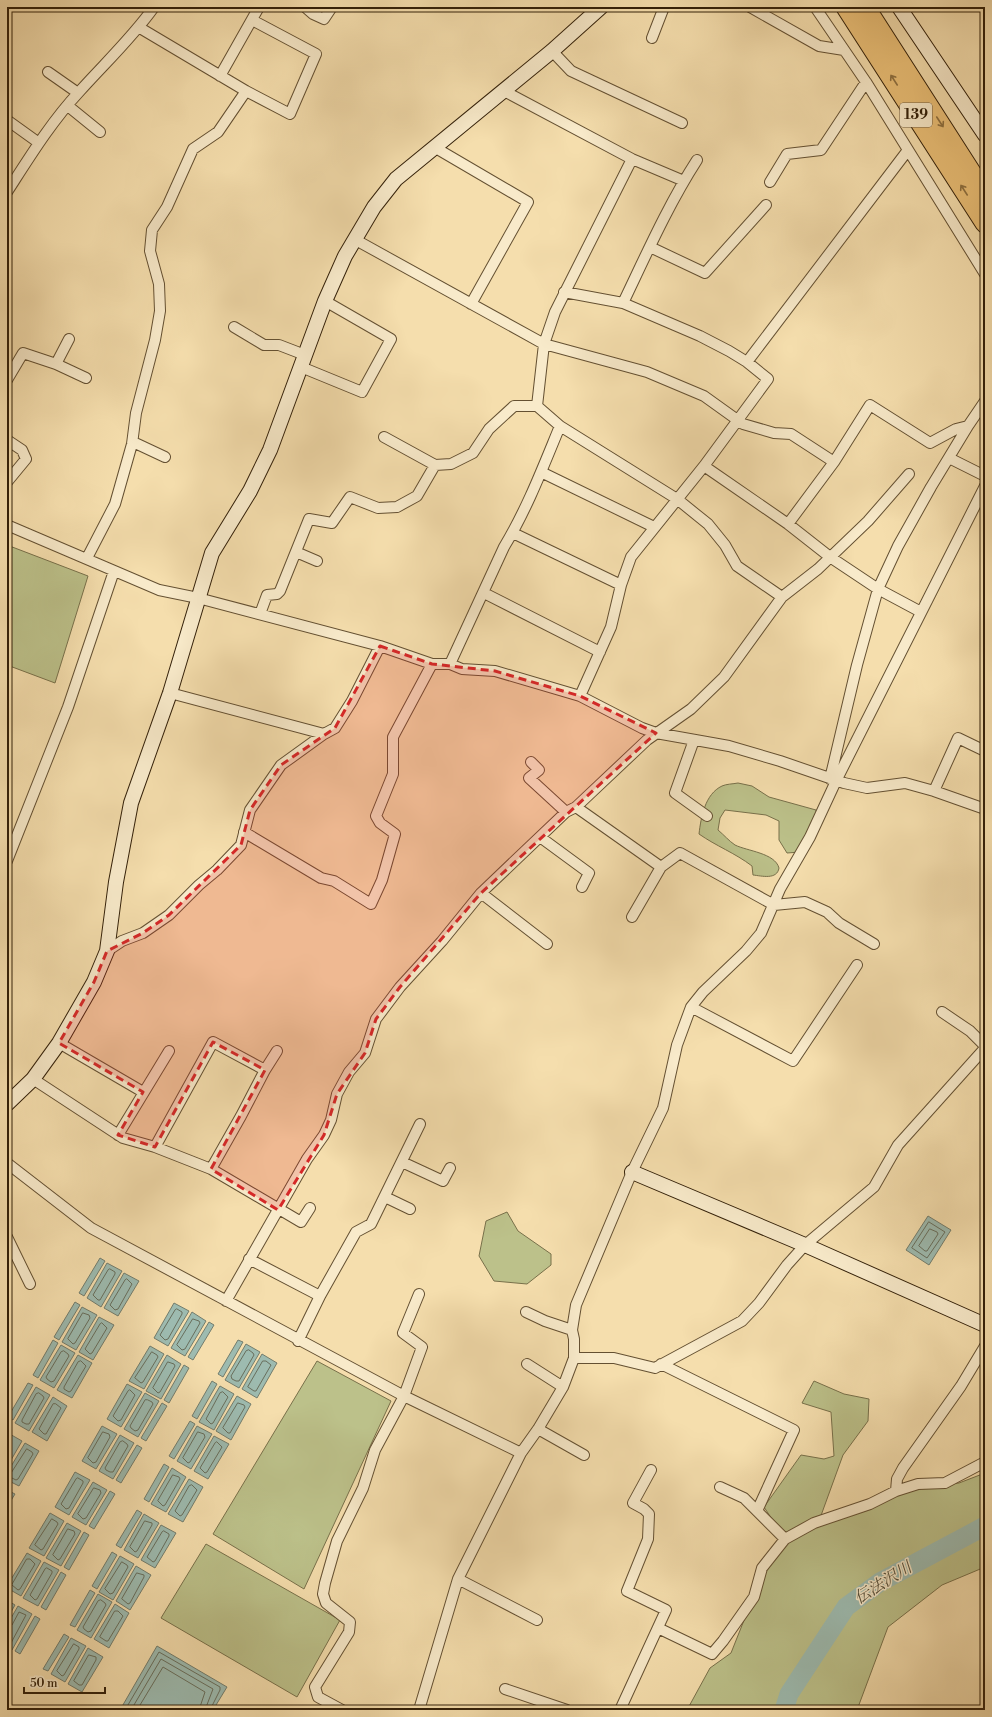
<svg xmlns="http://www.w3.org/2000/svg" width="992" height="1717" font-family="'Libre Bodoni','Noto Serif JP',serif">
<rect width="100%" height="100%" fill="#f5dead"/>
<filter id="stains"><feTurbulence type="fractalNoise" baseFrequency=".005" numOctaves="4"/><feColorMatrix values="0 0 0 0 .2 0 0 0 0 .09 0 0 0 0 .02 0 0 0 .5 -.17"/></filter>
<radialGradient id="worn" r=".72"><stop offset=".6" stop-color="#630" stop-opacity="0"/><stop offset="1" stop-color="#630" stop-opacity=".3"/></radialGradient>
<!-- green -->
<path fill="#bcc18a" stroke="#78704a" d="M7,545l81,31 -33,107 -48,-18z
M738,783l14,3 17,11 47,13 2,11 -18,31 -13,1 -8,-13v-19l-13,-6 -41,-5 -5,8 -2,12c6,5 11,11 17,15 12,6 40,8 44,23 -2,12 -17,8 -26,7l-1,-9c-17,-13 -36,-20 -53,-32 2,-17 6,-40 23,-48 4,-2 11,-2 16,-3z
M507,1212l11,19 33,23v11l-24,19 -33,-3 -15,-25 7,-35z
M317,1361l74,40 -87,188 -91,-55z
M814,1381l30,13 25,5 -1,22 -25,34 -24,66 90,-34 50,-4 26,-10v94l-43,18 -54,42 -31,83h-170l23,-42 21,-15 35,-88 19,-26 -21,-32 37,-52 23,4 10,-3 -3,-44 -29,-9z
M206,1544l134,76 -43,77 -136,-79z"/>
<!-- water -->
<path fill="#9dbbb0" stroke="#737d6d" d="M928,1216l23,14 -22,35 -23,-15z
M100,1258l5,3 -21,35 -5,-3z
M107,1263l15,8 -21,36 -14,-9z
M124,1273l15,8 -21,35 -14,-8z
M75,1302l5,3 -21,35 -5,-3z
M174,1303l15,8 -21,35 -14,-8z
M82,1307l15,8 -21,35 -14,-8z
M192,1312l14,9 -21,35 -14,-8z
M99,1317l15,8 -21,35 -14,-8z
M209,1322l5,3 -21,35 -5,-3z
M53,1340l5,3 -20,35 -5,-3z
M238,1340l5,2 -20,35 -5,-3z
M246,1344l14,8 -21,36 -14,-8z
M61,1345l14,8 -21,35 -14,-8z
M150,1346l14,8 -20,35 -15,-8z
M262,1354l15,9 -20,35 -15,-9z
M78,1355l14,8 -20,35 -15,-8z
M167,1355l14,9 -20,35 -15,-8z
M184,1365l5,3 -20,35 -5,-3z
M212,1381l5,3 -20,35 -5,-3z
M28,1383l5,2 -20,35 -5,-3z
M127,1384l15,8 -21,35 -14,-8z
M220,1386l14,8 -20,36 -15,-8z
M36,1387l14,8 -21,36 -14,-8z
M145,1393l14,8 -21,36 -14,-8z
M237,1396l14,8 -20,36 -15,-9z
M53,1397l14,9 -20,35 -15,-9z
M162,1403l5,3 -21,35 -5,-3z
M190,1421l5,3 -21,35 -5,-3z
M102,1426l15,8 -21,35 -14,-8z
M197,1426l15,8 -21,35 -14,-8z
M8,1433l14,8 -15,26v-33z
M120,1435l14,8 -21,36 -14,-8z
M214,1436l15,8 -21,35 -14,-8z
M25,1443l14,8 -20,35 -12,-6v-7z
M137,1445l5,3 -21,35 -5,-3z
M164,1464l5,3 -20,35 -5,-3z
M172,1468l14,9 -20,35 -15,-8z
M75,1472l15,8 -21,35 -14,-8z
M189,1479l14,8 -20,35 -15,-8z
M93,1482l14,8 -21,35 -14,-8z
M7,1490l8,4 -8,13z
M110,1491l5,3 -21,35 -5,-3z
M137,1510l5,3 -21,35 -5,-3z
M50,1513l14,8 -20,35 -15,-8z
M144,1514l15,9 -21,35 -14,-8z
M67,1523l14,8 -20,35 -15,-8z
M161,1525l15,8 -21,35 -14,-8z
M84,1532l5,3 -20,35 -5,-3z
M112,1552l5,3 -20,34 -5,-3z
M27,1553l14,8 -20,35 -14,-8v-2z
M120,1556l14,8 -21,36 -14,-8z
M44,1562l15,8 -21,36 -15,-8z
M136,1566l15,9 -21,35 -14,-9z
M61,1572l5,3 -20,35 -5,-3z
M90,1590l5,3 -20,34 -5,-2z
M98,1594l14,8 -21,36 -14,-8z
M7,1600l8,5 -8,14z
M115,1604l14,9 -20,35 -15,-9z
M18,1606l14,8 -20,36 -5,-3v-22z
M35,1616l5,3 -20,35 -5,-3z
M64,1634l5,3 -21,34 -5,-2z
M71,1638l15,8 -21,36 -14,-8z
M157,1646l70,41 -14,23h-93z
M88,1648l15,9 -21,35 -14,-8z"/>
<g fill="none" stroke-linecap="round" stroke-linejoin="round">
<!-- shore -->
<path stroke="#686e5c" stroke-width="1" d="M929,1222l16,10 -18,26 -15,-10z
M930,1229l7,3 1,2 -11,17h-2l-6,-5z
M110,1269l5,3v2l-15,26h-2l-5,-5 15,-25z
M127,1279l5,5 -14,25 -3,1 -5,-5 15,-25z
M177,1309l5,3v2l-14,25 -3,1 -5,-5 15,-25z
M83,1313l6,2 1,3 -15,25 -2,1 -5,-5z
M193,1319l6,2 1,2 -15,26 -3,1 -5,-5z
M102,1323l5,5 -15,25 -2,1 -5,-5 15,-25z
M249,1350l4,3 1,2 -15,26h-3l-4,-2 -1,-3 15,-25z
M64,1351l4,3 1,2 -15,25 -3,1 -4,-3 -1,-2 15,-25z
M152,1352l5,3 1,2 -15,25 -2,1 -6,-5z
M81,1361l5,5 -15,25 -2,1 -5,-3v-2l14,-25z
M263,1361h3l5,4 -15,26h-2l-6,-4z
M168,1362l6,2 1,2 -15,26 -2,1 -5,-5z
M130,1390l5,5 -14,25 -3,1 -5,-5 15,-25z
M223,1392l5,5 -15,26 -2,1 -5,-5 14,-26z
M39,1393l4,3 1,2 -15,26h-3l-4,-2v-2l14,-26z
M148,1400l4,2 1,2 -15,26 -3,1 -4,-3 -1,-2 15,-26z
M238,1403l6,2 1,2 -15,26h-2l-5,-5z
M56,1404l5,4 -15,26h-2l-5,-5 14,-25z
M103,1432l6,2 1,3 -14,25 -3,1 -5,-5z
M198,1432l6,2 1,3 -15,25 -2,1 -5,-5z
M123,1441l4,3 1,2 -15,26h-3l-4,-2 -1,-2 15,-26z
M217,1442l5,5 -15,25 -2,1 -5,-5 15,-25z
M27,1449l5,3 1,2 -15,25 -2,1 -6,-3v-2z
M173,1475l6,2 1,2 -15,26 -2,1 -5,-5z
M78,1478l5,3v2l-14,25 -3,1 -5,-5 15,-25z
M192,1485l5,5 -15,25 -2,1 -5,-5 14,-25z
M94,1488l6,2 1,3 -15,25 -3,1 -5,-5z
M52,1519l5,3 1,2 -15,25 -2,1 -6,-5z
M145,1521l7,2v2l-15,26 -2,1 -5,-5z
M68,1529l6,2 1,3 -15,25 -2,1 -5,-5z
M164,1531l5,3v2l-14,25 -2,1 -6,-5 15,-25z
M27,1559h3l5,5 -15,25 -2,1 -6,-5z
M122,1562l5,3 1,2 -15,26 -3,1 -5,-5z
M47,1568l5,3v2l-15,26 -2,1 -5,-5 15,-26z
M137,1573l7,2v2l-14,26 -2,1 -6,-5z
M101,1600l4,3 1,2 -15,26 -3,1 -4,-3 -1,-2 15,-26z
M115,1611h3l5,5 -15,25h-2l-6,-4z
M7,1626l5,-1 7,-13 7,3 -15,28 -4,1
M74,1644l5,3v2l-15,26 -2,1 -5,-5z
M89,1655l7,2v3l-14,25h-3l-5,-4z
M125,1710l34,-58 61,35v3l-10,20
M131,1710l30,-51 52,30 -8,21
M137,1710l26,-43 42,25 -6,18"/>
<!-- river -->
<path stroke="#9dbbb0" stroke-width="19" d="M784,1710l5,-16 57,-87 34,-25 105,-56"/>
<defs>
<path id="street" d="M305,7l8,7 11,5 8,-12
M750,7l69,39 25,4
M815,7l51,75 119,192
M140,28l106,63 44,23 26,-60 -64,-34
M652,38l12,-31
M552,51l19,20 111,52
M48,72l30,21
M220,76l39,-69
M504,91l128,68 52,22
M68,106l32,26
M7,120l32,23
M434,147l94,55 -57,102
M632,159l-77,153 -11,32 -7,62 23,20 117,73 31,25 17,21 12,21 45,31
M770,182l17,-28 34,-4 45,-68
M7,192c22,-34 44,-70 72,-100 25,-28 53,-54 75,-85
M354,239l190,105 103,28 57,24 39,28 31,9 17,1 43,28 -46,62
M650,247l55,26 61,-68
M564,292l59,11 77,33 29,15 18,11 21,17 -64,87 -73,91 -10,28 -10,42 -31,69
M623,303c23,-48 45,-98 74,-143
M234,327l30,18h15l26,10
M747,362l161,-212
M56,364l13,-25
M301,367l61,25 29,-53 -66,-38
M7,380l16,-27 33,11 30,14
M384,437l51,28 16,-1 22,-11 16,-24 25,-23h23
M7,440l15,10 4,9 -19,23
M133,442l32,15
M949,458l36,18
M834,462l36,-57 60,38 26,-14 12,-3
M704,466l84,58 42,33 48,32 43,23
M541,472l113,55
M7,525l152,65 39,8 182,48 52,18h18l12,5 33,2 85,25 62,32 14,5 73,13 51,15 64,22 23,5 38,-5 29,8 51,18
M513,533l108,52
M296,552l21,9
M87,558l28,-54 17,-60 4,-31 19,-73 5,-29 -1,-27 -9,-33 2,-21 15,-23 26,-58 25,-17 28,-41
M484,593l116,59
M260,614l7,-19 10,-1 3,-3 29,-72 23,4 18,-26 28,11 19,-1 20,-11 18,-31
M450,664l54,-117c23,-38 39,-80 56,-121
M170,693l154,41
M694,740l-19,53 32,23
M531,762l8,8 -10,8 37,34
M830,779l27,-114 21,-76 20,-43 33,-59 37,-61 17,-25
M934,791l24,-53 27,13
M576,807l85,60 19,-14 94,52 31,-3 22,10 12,11 35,21
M244,832l77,46 13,3 37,23 11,-24 13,-46 -15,-11 -4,-7 17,-42v-37l39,-73
M540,837l49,36 -7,14
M7,861l61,-154 46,-136
M481,893l66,51
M632,917l29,-50
M107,951l15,-10 21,-8 26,-18 30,-30 18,-15 24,-25 9,-35 31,-45 43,-31 11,-6 17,-27 28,-55
M691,1007l102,54 64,-96
M942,1012l28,19 15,15
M59,1043l84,49
M33,1079l90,59 32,9 56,22 90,53 9,-14
M118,1135l51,-84
M155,1147l58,-105 52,28
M402,1162l41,19 7,-13
M7,1163l84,65 313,168 117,57
M211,1169l30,-53 24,-46 12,-19
M385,1197l25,12
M7,1237l23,47
M249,1259l71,37
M226,1301l81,-142 17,-24 7,-15 6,-26 12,-22 16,-19 11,-34 24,-32 42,-46 39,-48 85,-81 10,-5 71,-67 44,-31 33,-32 58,-80 36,-28 50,-48 41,-47
M526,1312l19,9 27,9
M298,1341l22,-45 36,-64 15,-8 49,-100
M574,1358h40l41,10 87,-47 17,-18 28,-38 18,-20 69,-58 24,-42 87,-97
M527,1364l36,23
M661,1364l133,66 -37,81
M538,1429l46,26
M720,1487l24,11 41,41
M896,1491l1,-12 6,-11 58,-82 24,-40
M458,1579l79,41
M658,1628l54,26 11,-13 31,-44 8,-29 23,-29 29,-16 56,-19 26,-13 22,-7 27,-1 40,-21
M505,1689l62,21
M342,1710l-24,-13 -3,-10 34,-55 1,-10 -24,-19 -3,-9 2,-11 12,-42 26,-53 12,-38 29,-54 18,-49 -19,-14 16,-39
M419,1710l39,-131 63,-126 17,-24 25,-42 11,-29v-19l-2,-9 4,-25 56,-133 31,-64 14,-63 14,-38 12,-15 43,-41 15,-18 19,-44 30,-52 26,-56 149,-295
M620,1710l46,-100 -39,-19 21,-52 1,-25 -5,-5 -11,-6 18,-33"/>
<path id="secondary" d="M899,7l86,128
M7,1104l26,-25 26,-36 35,-61 13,-31 9,-69 15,-79 39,-110 42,-140 38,-62 20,-41 55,-149 20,-45 29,-49 22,-28 156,-128 49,-44
M632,1172l173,73 180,80"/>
<path id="highway" d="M846,7l139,216
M865,7l120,187"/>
</defs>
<!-- street casing -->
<use href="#street" stroke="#645032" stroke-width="12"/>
<!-- secondary casing -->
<use href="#secondary" stroke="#332009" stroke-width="16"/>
<!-- highway casing -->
<use href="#highway" stroke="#332009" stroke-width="21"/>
<!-- street -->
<use href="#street" stroke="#f8eaca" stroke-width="10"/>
<!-- secondary -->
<use href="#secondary" stroke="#f8eaca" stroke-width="14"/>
<!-- highway -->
<use href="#highway" stroke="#eabf76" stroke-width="19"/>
</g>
<!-- one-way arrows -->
<defs><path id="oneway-shaft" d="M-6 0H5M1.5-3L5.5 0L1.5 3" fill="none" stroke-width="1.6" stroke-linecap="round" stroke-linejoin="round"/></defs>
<g stroke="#8e7040">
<use href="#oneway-shaft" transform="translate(894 80) rotate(-123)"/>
<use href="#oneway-shaft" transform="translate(940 122) rotate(57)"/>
<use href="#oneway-shaft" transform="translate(964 190) rotate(-123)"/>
</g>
<!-- marked area -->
<path fill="#d62828" fill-opacity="0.2" stroke="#d62828" stroke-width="3" stroke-dasharray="8 5" stroke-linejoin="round" d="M380,646l52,18 63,7 85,25 76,37 -175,160 -81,94 -24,32 -11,34 -28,41 -13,41 -46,75 -67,-41 54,-99 -52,-28 -58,105 -37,-12 25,-43 -84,-49 35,-61 13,-31 36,-18 26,-18 72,-70 9,-35 31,-45 54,-37z"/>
<g text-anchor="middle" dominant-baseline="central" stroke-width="3" stroke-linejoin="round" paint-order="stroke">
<!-- shield labels -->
<rect fill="#f8eaca" stroke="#6e5d43" stroke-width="1" x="900" y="103" width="32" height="24" rx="3"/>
<g font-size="14" font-weight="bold" fill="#332009">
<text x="916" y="115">139</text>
</g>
<!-- water labels -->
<g font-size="16" font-style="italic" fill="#534e3b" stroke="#f8eaca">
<text transform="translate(883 1583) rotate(-32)">伝法沢川</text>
</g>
</g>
<!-- margin -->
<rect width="992" height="1717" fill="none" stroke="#f5dead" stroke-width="24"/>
<rect x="8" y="8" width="976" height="1701" fill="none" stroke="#332009" stroke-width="2"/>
<rect x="12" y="12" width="968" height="1693" fill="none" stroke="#332009"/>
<!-- scale -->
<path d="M24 1687v6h81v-6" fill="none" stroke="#332009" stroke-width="2"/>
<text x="30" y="1687" font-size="12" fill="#332009" stroke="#f8eaca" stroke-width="3" paint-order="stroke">50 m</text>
<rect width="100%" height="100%" filter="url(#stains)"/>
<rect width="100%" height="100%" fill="url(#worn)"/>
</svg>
